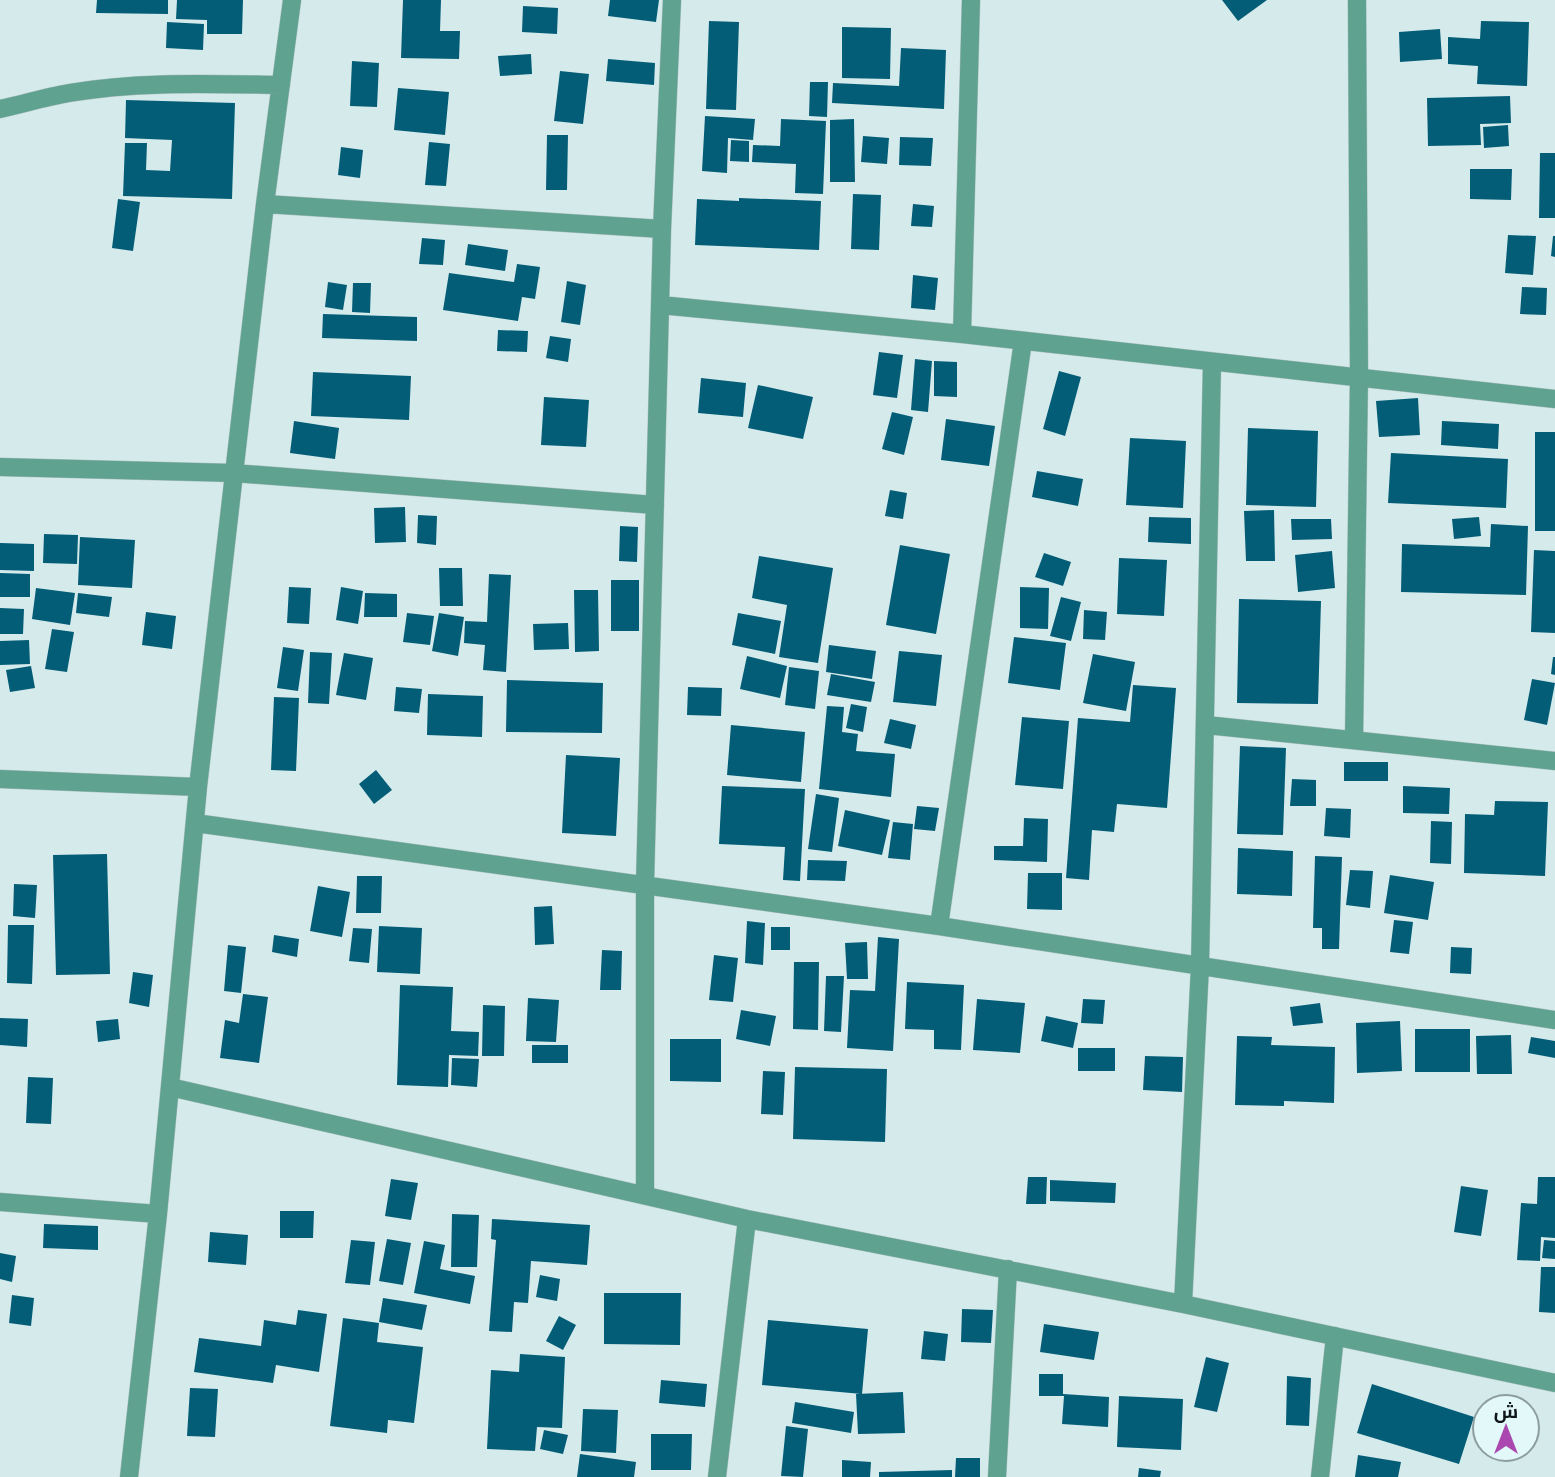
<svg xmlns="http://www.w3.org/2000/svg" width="1555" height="1477" font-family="Manrope,Cairo,sans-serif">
<rect width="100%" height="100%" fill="#d5eaeb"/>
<!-- building -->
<path fill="#045d77" d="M97,0h71v14l-72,-1z
M177,0h66l-1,34h-35v-14l-31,-1z
M403,0h38l-1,31h20l-1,28 -58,-1z
M610,0h49l-3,22 -48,-6z
M1222,0h45l-29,21z
M523,6l35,2 -1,26 -35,-2z
M709,21l30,1 -3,88 -30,-1z
M1481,21l48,1 -2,64 -50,-2 1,-18 -30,-2v-27l32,2z
M167,22l37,2 -1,26 -37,-2z
M842,27l49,1 -1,51 -48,-1z
M1440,29l2,30 -42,3 -1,-30z
M901,48l45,2 -2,59 -112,-6 1,-20 66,3z
M531,54l1,20 -32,2 -2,-20z
M608,59l47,4 -1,22 -48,-4z
M352,61l27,2 -2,44 -27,-1z
M560,71l29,3 -6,50 -29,-3z
M810,82h18l-1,35 -18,-1z
M398,88l51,4 -4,43 -51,-5z
M1510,96l1,27 -31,1 1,21 -53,1 -1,-48z
M126,100l109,3 -3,96 -109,-3 2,-53h22l-1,27 24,1 2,-31 -47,-2z
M705,116l50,3 -2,21 -25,-2 -1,35 -25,-2z
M781,119l45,2 -3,73 -28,-1 1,-29 -44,-2 1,-17 27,1z
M854,119l1,63h-25v-62z
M1508,125l1,21 -25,2 -1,-21z
M547,135h21l-1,55h-21z
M863,136l26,2 -2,26 -26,-2z
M900,137l33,1 -2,28 -32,-1z
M731,140l18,1v21l-19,-1z
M429,142l21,2 -4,42 -21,-1z
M341,147l22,3 -3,28 -22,-3z
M1540,153h15v65h-16z
M1470,169h42l-1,31 -41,-1z
M853,194l28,1 -2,55 -28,-1z
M739,198l82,3 -2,49 -124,-5 2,-46 42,2z
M118,199l22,3 -7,49 -21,-3z
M913,204l21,2 -2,21 -21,-1z
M1508,235l28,1 -3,39 -28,-2z
M1553,236h2v21l-4,-1z
M422,238l23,2 -2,25 -24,-1z
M468,244l40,6 -3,21 -40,-6z
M517,264l23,3 -5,32 -13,-2 -4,24 -75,-11 6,-37 65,9z
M913,275l25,3 -3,32 -24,-2z
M567,281l19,4 -6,40 -19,-3z
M328,282l19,3 -4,25 -18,-3z
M353,283h18l-1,30 -18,-1z
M1522,287l25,1 -1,27 -26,-1z
M323,314l94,3v24l-95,-3z
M498,330l30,1 -1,21 -30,-1z
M550,336l21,3 -3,23 -22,-4z
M879,352l24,3 -6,43 -24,-3z
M915,359l17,2 -4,51 -17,-2z
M934,361l23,1v35l-23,-1z
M1059,371l22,6 -16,59 -22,-7z
M313,372l98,4 -2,44 -98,-4z
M701,378l45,5 -3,34 -45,-4z
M758,385l55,12 -10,42 -55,-11z
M544,397l45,3 -3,47 -45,-2z
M1418,398l2,37 -41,2 -3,-36z
M892,412l21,5 -9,38 -22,-6z
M946,419l49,7 -6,40 -48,-6z
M294,421l45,7 -4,31 -45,-6z
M1442,421l57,3 -1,25 -57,-4z
M1248,428l70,3 -2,76 -70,-2z
M1535,432h20v99h-20z
M1130,438l56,3 -3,67 -57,-3z
M1391,453l117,6 -2,49 -118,-5z
M1037,471l46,8 -5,27 -46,-9z
M890,490l17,3 -4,26 -18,-3z
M405,507l1,35 -31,1 -1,-35z
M1274,510l1,51h-29l-2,-50z
M418,515l19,1 -1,29 -19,-2z
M1149,517l42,1v26l-43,-2z
M1479,517l2,19 -27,3 -2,-20z
M1291,519h40l1,20 -40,1z
M1491,524l37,2 -2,69 -125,-3 1,-48 88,3z
M620,526l18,1 -1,35 -18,-1z
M44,534l34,1 -1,29 -34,-1z
M80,537l55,3 -3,48 -54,-3z
M0,543l34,1v27l-34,-1z
M900,545l50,9 -14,80 -50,-9z
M1534,550l21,1v82l-24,-1z
M1332,551l3,37 -37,4 -3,-37z
M1044,553l27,9 -8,24 -28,-9z
M759,556l74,12 -15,95 -39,-6 8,-52 -35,-7z
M1119,558l48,2 -3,56 -47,-2z
M439,568h23l1,38h-23z
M0,573l30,1v23h-30z
M489,574l22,1 -5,97 -23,-2 2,-25 -21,-2 1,-22 22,1z
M611,580h28v51h-28z
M289,587l22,1 -2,36 -22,-1z
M341,587l22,4 -5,33 -22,-4z
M1020,587l29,1 -1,41 -28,-1z
M36,588l39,5 -5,32 -38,-6z
M574,590h24l1,61 -24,1z
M78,593l34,4 -3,20 -33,-4z
M365,593l32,1v23h-33z
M1061,597l20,5 -10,39 -21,-5z
M1239,599l82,2 -3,103 -81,-1z
M0,608l24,1 -1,25h-23z
M1084,610l23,2 -2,28 -22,-1z
M146,612l30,4 -4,33 -30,-4z
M407,613l27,3 -4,29 -27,-3z
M439,613l25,4 -6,39 -26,-5z
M738,613l43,8 -6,33 -43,-9z
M568,623l1,26 -35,1 -1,-26z
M52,629l22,3 -7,40 -22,-3z
M1014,637l52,6 -6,47 -52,-7z
M29,640l1,24 -30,1v-24z
M829,645l47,6 -4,28 -46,-7z
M283,647l21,3 -6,41 -21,-3z
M899,651l43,4 -6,51 -43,-4z
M310,652l22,1 -3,51 -21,-1z
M344,653l29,5 -7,42 -30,-5z
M1093,654l42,8 -9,49 -43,-8z
M747,656l40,10 -7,32 -40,-9z
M1553,657h2v18l-4,-1z
M31,666l4,22 -25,4 -4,-22z
M789,667l30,4 -4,38 -30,-4z
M831,674l44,8 -4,20 -44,-7z
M1532,679l23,4 -8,42 -23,-5z
M507,680l96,3 -1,50 -96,-1z
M1133,685l43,3 -9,120 -50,-4 -3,28 -22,-2 -3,50 -23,-2 12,-160 52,4z
M396,687l26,2 -3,24 -25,-2z
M688,687l34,1 -1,28 -34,-1z
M428,694l55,2 -1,41 -55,-2z
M274,697l25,1 -3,73 -25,-1z
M851,704l16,3 -4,25 -17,-4z
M827,706l17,1 -2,25 16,2 -2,17 39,3 -4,43 -72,-8z
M1022,717l47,4 -6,68 -48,-4z
M890,719l26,6 -5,24 -27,-6z
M731,725l74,7 -4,50 -74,-7z
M1240,746l46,2 -3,87 -46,-1z
M566,755l54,3 -4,78 -54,-3z
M1344,762h44v19h-44z
M376,770l16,20 -18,14 -15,-20z
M1292,779l24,1v26h-26z
M722,786l83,3 -5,92 -17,-1 2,-33 -66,-3z
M1403,786l47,2 -1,26 -46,-1z
M816,794l23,4 -7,54 -24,-3z
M1495,801l53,1 -3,74 -81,-3 1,-59 29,1z
M917,806l22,2 -4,23 -21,-2z
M1326,808l25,1 -1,29 -26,-2z
M845,810l45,10 -8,35 -44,-9z
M1024,818l24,1 -1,43 -53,-2v-14h29z
M1431,821l21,1 -1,42 -21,-1z
M893,822l20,2 -3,36 -22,-2z
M1238,848l55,3 -1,45 -55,-2z
M107,854l3,120 -54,1 -3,-120z
M1315,856l27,1 -3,92h-17v-21h-9z
M808,860l39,1 -2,20 -38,-1z
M1350,870l23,1 -3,37 -24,-3z
M1028,873h34v37l-35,-1z
M1390,875l44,7 -6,38 -44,-7z
M357,876h25l-1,37h-25z
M14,884l23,1 -2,33 -22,-2z
M318,886l32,6 -8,45 -32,-6z
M552,906l2,38 -19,1 -1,-38z
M1394,920l19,2 -4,32 -19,-2z
M747,921l18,2 -2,42 -18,-2z
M8,925h26l-2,59 -25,-1z
M379,926l43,2 -2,46 -43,-2z
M771,927h19v23h-19z
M353,928l19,1 -3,34 -20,-2z
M274,935l25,4 -2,18 -25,-5z
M878,937l21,2 -6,112 -46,-3 3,-58 25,1z
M867,942l1,37h-21l-2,-36z
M228,945l18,2 -5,46 -17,-2z
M1451,947l21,1 -1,26 -21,-1z
M602,950l20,1 -1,39h-21z
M714,955l24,3 -5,44 -24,-2z
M794,962h25l-1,68 -25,-1z
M133,972l20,3 -4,32 -20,-4z
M826,976h18l-3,56 -17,-1z
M907,982l57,3 -3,65 -27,-1v-19l-29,-1z
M400,985l53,2 -2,44 28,1 -1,24 -29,-1 -1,32 -51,-2z
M243,994l25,3 -9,66 -39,-5 5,-38 14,3z
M528,998l31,2 -3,42 -30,-1z
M977,999l48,4 -5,50 -47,-3z
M1083,999l22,1 -2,24 -22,-1z
M1320,1003l3,20 -30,3 -3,-19z
M483,1005l22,1 -1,50h-22z
M741,1010l35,6 -6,30 -34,-7z
M1046,1016l32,7 -5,25 -32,-7z
M0,1018l28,1 -1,28 -27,-2z
M118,1019l2,20 -22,3 -2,-21z
M1400,1021l2,50 -45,2 -1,-50z
M1415,1029h55v43h-55z
M1511,1035l1,39h-35l-1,-38z
M1237,1036l35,1 -1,8 64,2 -1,56 -50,-2v5l-49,-1z
M1531,1037l24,4v17l-27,-5z
M670,1039h51v43l-51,-1z
M532,1045h36v18h-36z
M1078,1048h37v23h-37z
M1145,1056l38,1 -1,35 -39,-2z
M452,1058l27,1 -2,28 -26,-2z
M795,1067l92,2 -2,73 -92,-3z
M763,1071l22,1 -2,43 -22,-1z
M28,1077l25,1 -2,46 -25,-1z
M1028,1177h19l-1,27h-20z
M1538,1177h17v61l-14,-1 -1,24 -23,-1 4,-57 16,1z
M391,1179l27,4 -7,37 -26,-4z
M1050,1180l66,3 -1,20 -65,-2z
M1461,1186l27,4 -7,46 -27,-4z
M280,1211h34l-1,27h-33z
M452,1214l27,1 -2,52h-26z
M492,1219l98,6 -3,40 -56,-4 -3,42 -14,-1 -2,30 -23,-1 7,-91 -5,-1z
M44,1224l54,2v24l-55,-2z
M210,1232l38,3 -2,30 -38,-3z
M387,1239l24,4 -8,42 -24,-4z
M351,1240l24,2 -5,43 -25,-2z
M1544,1240l11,1v18l-13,-1z
M424,1241l21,4 -5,24 35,7 -5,28 -56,-11z
M0,1253l16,3 -4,26 -12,-3z
M1541,1267h14v46l-16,-1z
M540,1275l20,4 -3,22 -21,-4z
M604,1293h77l-1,52 -76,-1z
M12,1295l22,3 -3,28 -22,-3z
M383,1298l44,7 -5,25 -43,-8z
M962,1309l31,1 -2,33 -30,-1z
M298,1310l29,4 -8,58 -43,-7 -3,18 -79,-11 5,-34 62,8 3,-26 32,5z
M559,1316l17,9 -13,25 -17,-9z
M343,1318l36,5 -2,19 46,5 -9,76 -26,-3 -1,13 -57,-7z
M768,1320l100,9 -6,65 -100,-9z
M1044,1324l55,8 -5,28 -54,-8z
M924,1331l24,3 -3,27 -24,-2z
M520,1354l45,3 -3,71 -25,-1 -2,24 -48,-2 4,-79 28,2z
M1206,1357l23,6 -12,49 -23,-5z
M1039,1374h24v20l46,3 -1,30 -46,-3 2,-28h-25z
M1287,1376l24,2 -2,48 -23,-1z
M661,1380l46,4 -2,23 -46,-4z
M1372,1384l102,33 -15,47 -102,-31z
M190,1388l28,1 -3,48 -28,-1z
M903,1392l2,41 -47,1 -2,-40z
M1119,1396l64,3 -2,51 -64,-3z
M795,1402l59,10 -3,21 -59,-10z
M583,1409l35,1 -2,43 -35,-2z
M786,1426l22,3 -5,48 -22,-1z
M544,1430l24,5 -5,19 -23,-5z
M651,1434h41l-1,36h-40z
M580,1454l56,8 -2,15h-57z
M1358,1455l43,7 -3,15h-43z
M956,1458h24v19h-25z
M842,1460l29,2 -1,15h-28z
M1139,1468l22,3 -1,6h-22z
M952,1470v7h-73v-5z"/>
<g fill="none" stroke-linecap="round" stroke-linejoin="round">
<defs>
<path id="minor" d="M0,109c23,-5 46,-12 69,-16 70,-12 142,-9 212,-8
M265,204l397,25
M660,305l302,29 593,65
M962,334l9,-334
M0,467l234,6 421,32
M1206,725l349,36
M1354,740l5,-364 -2,-376
M0,779l198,8
M195,823l744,103 616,94
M939,926l84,-585
M170,1087l577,132 436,85 372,79
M645,1195v-311l17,-655 10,-229
M0,1202l158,12
M1183,1304l17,-338 12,-604
M129,1477l29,-263 40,-427 67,-583 27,-204
M717,1477l30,-258
M997,1477l11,-208
M1320,1477l15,-141"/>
</defs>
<!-- minor casing -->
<use href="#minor" stroke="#b1c4c5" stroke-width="19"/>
<!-- minor -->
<use href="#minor" stroke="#60a290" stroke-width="18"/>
</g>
<!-- north arrow -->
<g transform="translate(1506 1428)"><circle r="33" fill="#e2f8f9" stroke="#8e9e9f" stroke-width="2"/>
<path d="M0-5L12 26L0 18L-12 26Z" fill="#aa48af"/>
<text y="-10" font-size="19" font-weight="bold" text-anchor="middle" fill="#0f1617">ش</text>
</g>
</svg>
